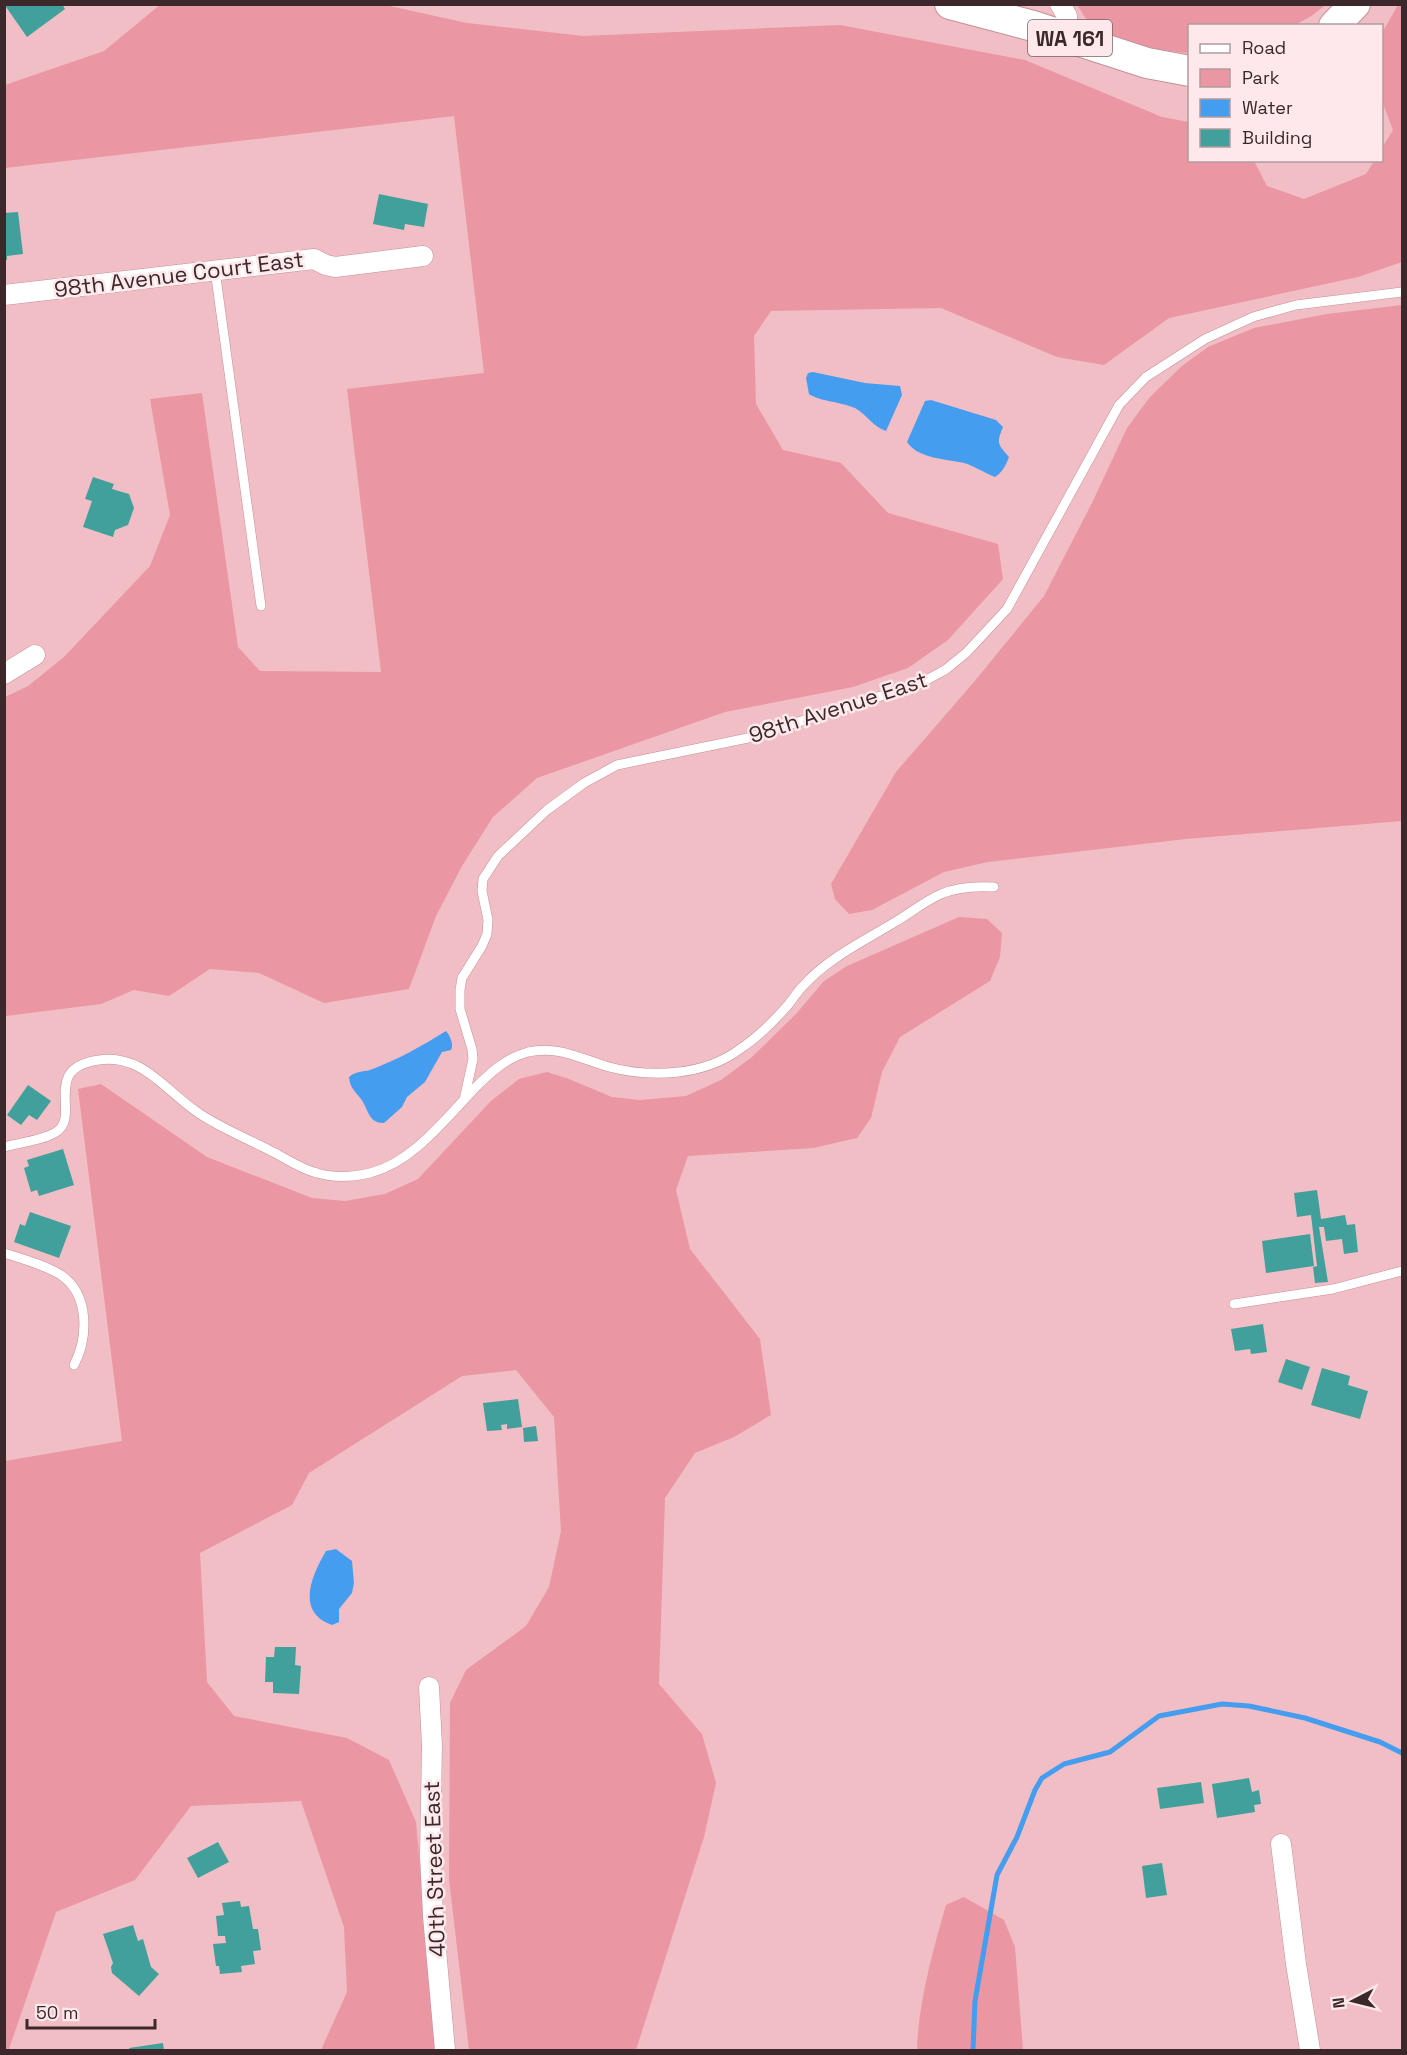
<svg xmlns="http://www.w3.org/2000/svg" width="1407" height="2055" font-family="'Space Grotesk',sans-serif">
<rect width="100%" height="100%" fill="#f1bec5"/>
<!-- green -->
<path fill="#ea96a3" d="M161,4l224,1 82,18 116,13 257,-11 185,35 137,57 27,5 1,38 64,1 13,25 37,13 62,-25 8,-13 8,-1v-12l11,-18 -11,-29v-68l16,-28h4v257l-44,15 -189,41 -65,47 -47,-8 -116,-49 -170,3 -17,25 2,68 27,46 58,13 47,50 110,31 5,35 -55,61 -40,28 -55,19 -128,25 -188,66 -44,39 -31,49 -26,50 -27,73 -85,14 -65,-30 -49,-4 -41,27 -35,-6 -33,14 -95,12 -2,-21 1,-298 23,-11 36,-29 86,-91 20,-51 -20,-116 52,-6 36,254 22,24 121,1 -34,-283 137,-16 -30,-257 -449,52v-83l99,-34z
M1077,5h248l-12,10 -18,10 -105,1 -1,27c-21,-1 -74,-11 -92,-22 -9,-6 -14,-18 -20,-26z
M1402,305v516l-216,18 -198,23 -44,10 -72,38 -23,4 -14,-15 -4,-15 65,-112 78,-90 70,-86 48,-93 35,-75 23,-31 32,-31 26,-19 46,-19 73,-14z
M959,917l28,2 15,14 -2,24 -10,24 -90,56 -18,35 -11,46 -14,20 -44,10 -125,8 -12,34 14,59 70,90 11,76 -37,22 -39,16 -30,45 -6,186 43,50 14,49 -12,54 -68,213h-167l-20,-171 1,-176 16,-33 60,-44 23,-39 12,-56 -7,-114 -38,-47 -54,6 -153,97 -17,32 -92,48 7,129 27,34 113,22 42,22 27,62 20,223 -2,5h-113l26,-58 -3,-65 -43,-126 -110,5 -56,74 -79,32 -47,137 -4,1v-589l117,-20 -44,-352 23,-5 106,73 105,41 33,3 40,-7 33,-15 73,-78 28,-22 28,-7 22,7 43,18 28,3 46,-4 35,-16 31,-23 44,-43 28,-33 23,-15z
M964,1897l40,23 11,27 8,103h-106c1,-46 16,-100 29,-145z"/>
<!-- water -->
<path fill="#459df0" d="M813,372l52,11 35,3 2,9 -16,36c-13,-4 -20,-17 -31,-23 -14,-6 -36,-7 -46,-14l-3,-16 2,-5z
M931,400l65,20 7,7c-7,17 -5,17 6,30 -3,8 -7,16 -14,20 -11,-4 -20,-11 -31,-14 -17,-4 -46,-4 -57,-21l18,-41z
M446,1031c4,5 8,13 5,19l-9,2 -17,30 -18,15 -5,10 -18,16c-16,0 -15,-13 -23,-24 -6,-8 -11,-11 -12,-22 7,-6 13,-5 21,-7 25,-9 54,-25 76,-39z
M336,1549l16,12 2,22 -2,10 -13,16v13l-7,3c-37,-13 -20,-50 -6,-74z"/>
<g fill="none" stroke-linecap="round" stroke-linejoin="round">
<!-- stream -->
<path stroke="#459df0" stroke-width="5" d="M973,2050l2,-49 22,-126 20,-38 18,-47 7,-12 22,-14 46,-12 49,-36 63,-12 27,2 56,12 75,24 22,11"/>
</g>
<!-- building -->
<path fill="#41a09b" d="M4,4h58l3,5 -38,28z
M379,194l49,10 -4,23 -19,-3 -1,6 -31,-6z
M18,212l5,42 -16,2v4l-3,1v-48z
M93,477l21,7 -2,5 17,5 5,14 -6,17 -13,5 -2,7 -30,-10 9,-26 -7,-2z
M28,1085l23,16 -14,19 -8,-5 -8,10 -14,-10z
M63,1149l11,36 -35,11 -2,-6 -6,2 -7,-24 5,-2 -2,-6z
M1317,1190l4,29 24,-4 2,10 8,-1 3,28 -14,2 -2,-15 -16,2 -2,-14h-5l9,55 -13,1 -2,-16 4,-1 -6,-51 -14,2 -3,-24z
M30,1212l41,14 -12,32 -45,-16 6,-18 5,2z
M1310,1234l4,32 -48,7 -4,-32z
M1263,1324l4,28 -16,2 -1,-5 -15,2 -4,-22z
M1286,1359l24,8 -8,23 -24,-8z
M1322,1368l28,8 -2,9 20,6 -8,28 -49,-14z
M518,1399l4,28 -15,2v-5l-6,1 1,5 -15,1 -4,-28z
M536,1426l2,15 -14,1 -1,-14z
M275,1647h21l-1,18 6,1 -2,28 -26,-1v-11h-8l1,-25h8z
M1249,1778l3,14 7,-2 2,14 -7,1 1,7 -38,6 -5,-34z
M1201,1782l3,21 -44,6 -3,-21z
M218,1842l11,20 -31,16 -11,-20z
M1162,1863l5,32 -21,3 -4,-32z
M240,1901l1,6 8,-1 4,23h5l3,21 -8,1 2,13 -14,2 1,6 -22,2 -1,-8h-3l-3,-22 13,-1 -1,-7h-7l-2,-20 8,-1 -2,-12z
M133,1925l5,16 5,-2 8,28 8,7 -20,22 -27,-23 -1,-6 2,-4 -10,-29z
M163,2043l1,7h-34l-1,-2z"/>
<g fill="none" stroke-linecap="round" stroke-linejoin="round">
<defs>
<path id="service" d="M215,270l46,336
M464,1100l9,-41 -1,-10 -12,-40v-19l2,-12 20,-32 5,-12 1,-14 -6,-29 1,-12 15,-23 49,-46 37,-27 33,-18 131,-27 171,-54 26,-14 21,-17 41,-44 112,-204 27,-28 59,-38 48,-22 43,-12 106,-13
M4,1147c15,-4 40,-7 52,-15 26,-16 -16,-64 43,-72 44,-7 68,33 101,54 21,14 46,24 69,36 15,7 31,19 48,23 17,5 36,4 53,0 43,-11 75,-54 105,-85 16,-16 31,-30 53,-36 30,-7 53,7 81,15 42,11 95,9 131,-18 18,-12 34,-28 48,-44 5,-6 9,-13 15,-19 25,-28 61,-45 92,-64 15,-9 30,-21 46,-28 16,-7 36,-8 53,-7
M4,1253c19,6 41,12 57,22 29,20 27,63 13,90
M1234,1304l99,-15 69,-18"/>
<path id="minor" d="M1060,4l7,12v22
M4,295l310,-36 12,6 9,2 88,-11
M4,674l31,-19
M429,1687l3,59 -2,109 3,61 12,134
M1281,1844l15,120 14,86"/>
<path id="primary" d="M950,4l83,22 114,37 43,8
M1334,26l21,-22"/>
</defs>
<!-- service casing -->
<use href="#service" stroke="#c29198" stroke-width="10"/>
<!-- minor casing -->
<use href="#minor" stroke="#c29198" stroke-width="21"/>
<!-- primary casing -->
<use href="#primary" stroke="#c29198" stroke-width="32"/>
<!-- service -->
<use href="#service" stroke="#fff" stroke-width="9"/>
<!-- minor -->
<use href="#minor" stroke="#fff" stroke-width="20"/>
<!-- primary -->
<use href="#primary" stroke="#fff" stroke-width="30"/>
</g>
<g text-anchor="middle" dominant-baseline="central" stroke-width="5" stroke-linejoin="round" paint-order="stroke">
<!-- shield labels -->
<rect fill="#fee8eb" stroke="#766265" stroke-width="1.5" x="1028" y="20" width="84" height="36" rx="4.5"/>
<g font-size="21" font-weight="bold" fill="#3c282b">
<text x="1070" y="38">WA 161</text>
</g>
<!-- street labels -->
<g font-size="22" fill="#3c282b" stroke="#fee8eb">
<text transform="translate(179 274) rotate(-7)">98th Avenue Court East</text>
<text transform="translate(838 707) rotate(-18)">98th Avenue East</text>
<text transform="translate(434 1869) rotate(-92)">40th Street East</text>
</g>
</g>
<!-- border -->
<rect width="1407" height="2055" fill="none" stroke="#3c282b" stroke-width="12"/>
<!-- legend -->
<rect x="1188" y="24" width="195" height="138" fill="#fee8eb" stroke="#b09b9e" stroke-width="1.5"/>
<rect x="1200" y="44" width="30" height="9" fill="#ffffff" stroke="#b09b9e" stroke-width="1.5"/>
<text x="1242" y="54" font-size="18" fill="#3c282b">Road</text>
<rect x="1200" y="69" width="30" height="18" fill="#ea96a3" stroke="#b09b9e" stroke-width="1.5"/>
<text x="1242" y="84" font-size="18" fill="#3c282b">Park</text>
<rect x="1200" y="99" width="30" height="18" fill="#459df0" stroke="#b09b9e" stroke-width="1.5"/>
<text x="1242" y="114" font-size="18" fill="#3c282b">Water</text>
<rect x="1200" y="129" width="30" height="18" fill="#41a09b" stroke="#b09b9e" stroke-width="1.5"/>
<text x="1242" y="144" font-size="18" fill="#3c282b">Building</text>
<!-- north arrow -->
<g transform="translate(1353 2001) rotate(263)" stroke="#fee8eb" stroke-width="4.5" paint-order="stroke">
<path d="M0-4.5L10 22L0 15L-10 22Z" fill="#3c282b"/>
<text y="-9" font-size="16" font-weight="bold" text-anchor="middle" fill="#3c282b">N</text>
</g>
<!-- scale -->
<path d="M27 2019v9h128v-9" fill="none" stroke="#3c282b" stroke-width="3"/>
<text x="36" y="2019" font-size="18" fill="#3c282b" stroke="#fee8eb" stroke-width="4.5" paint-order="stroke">50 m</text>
</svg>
